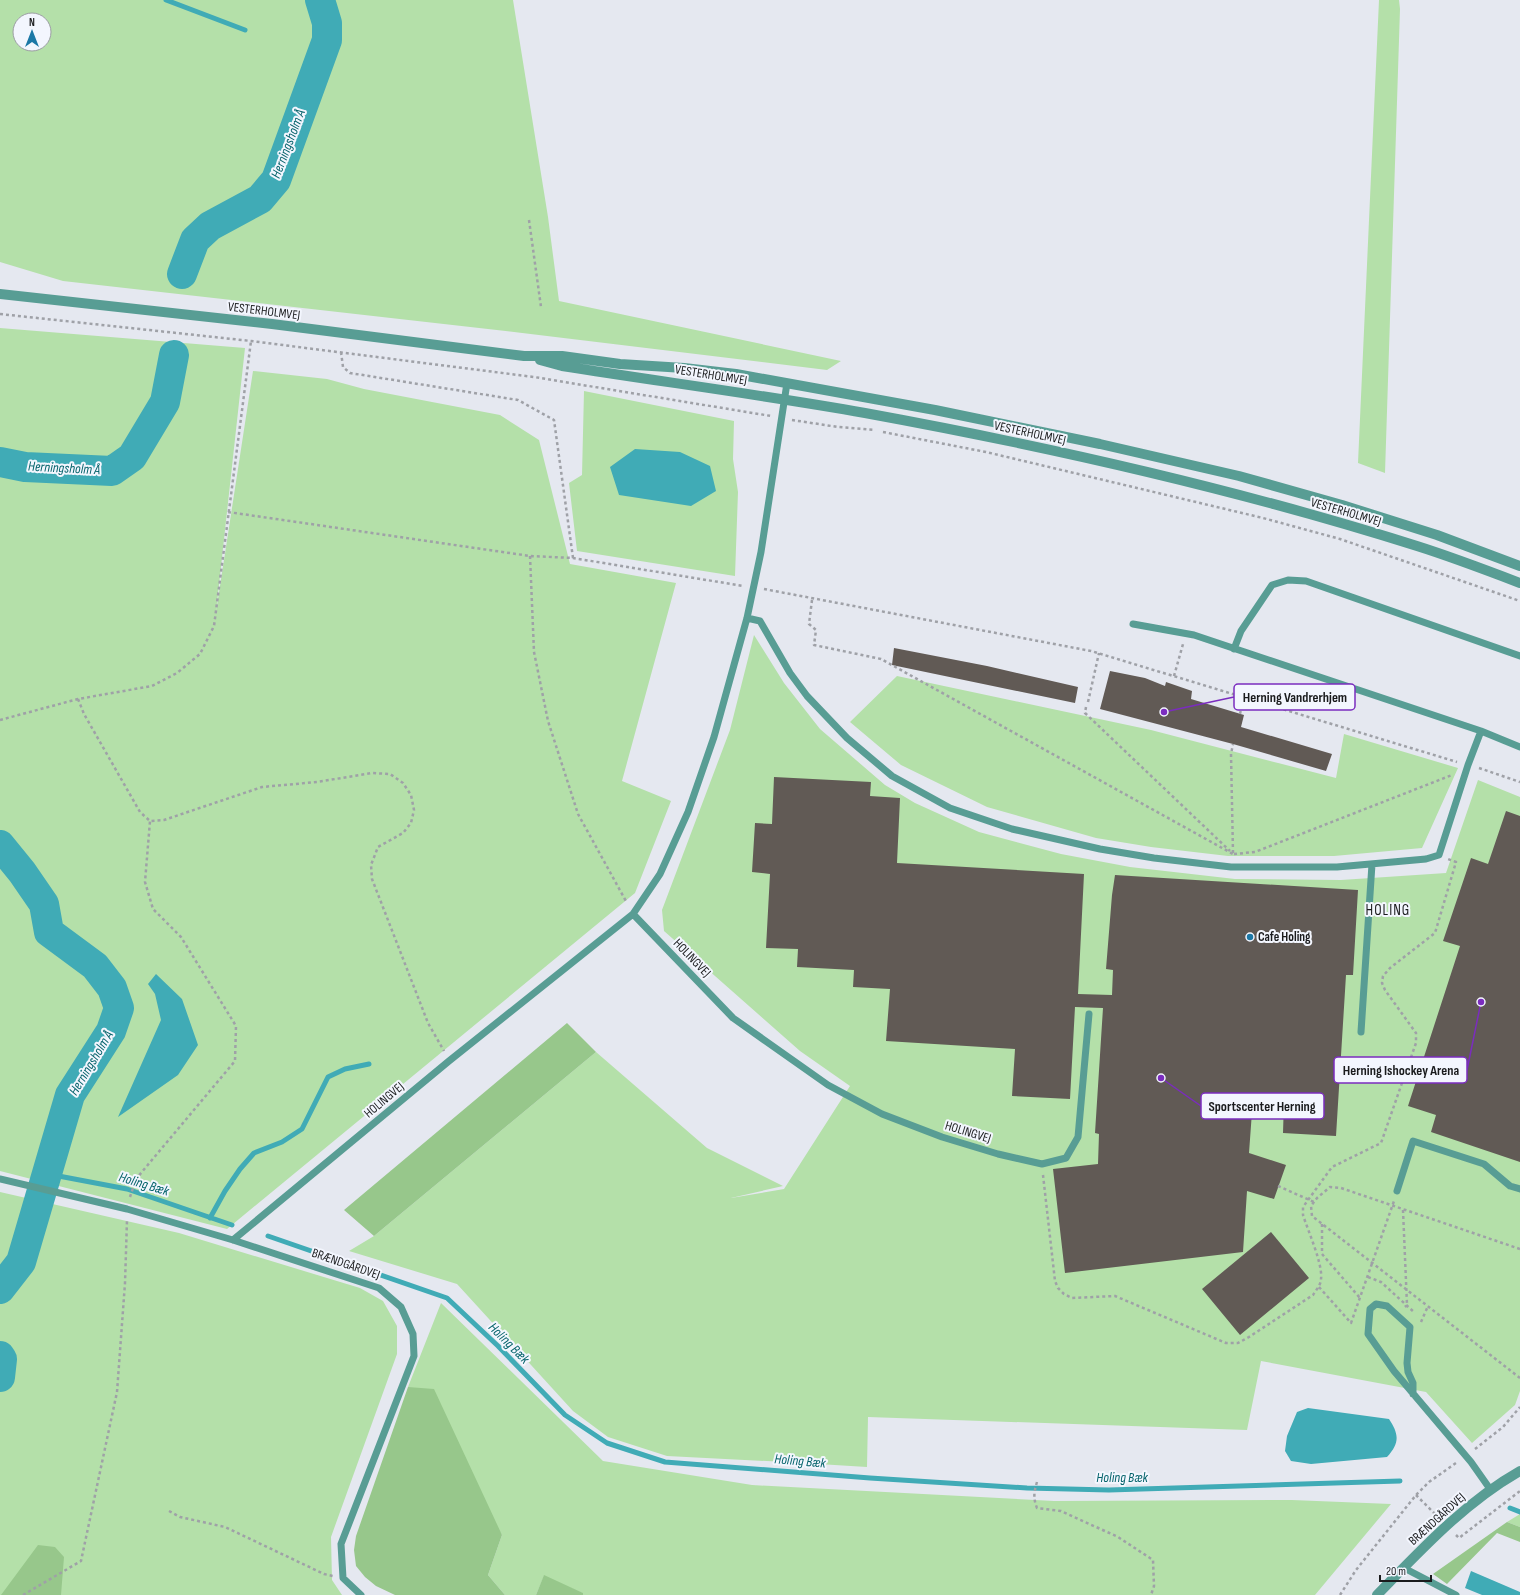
<svg xmlns="http://www.w3.org/2000/svg" width="1520" height="1595" font-family="'Sofia Sans Condensed',sans-serif">
<rect width="100%" height="100%" fill="#e5e8f0"/>
<!-- green -->
<path fill="#b4e0a9" fill-rule="evenodd" d="M0,0h513l35,217 11,84 282,60 -14,9 -313,-38 -451,-51 -63,-19zM20,20h24v24h-24z
M1379,0h20l1,9 -15,464 -27,-10z
M0,328l245,20 -29,264 37,-241 74,8 37,10 136,26 39,25 31,124 106,19 -54,198 49,20 -36,92 -408,336 -227,-58z
M584,391l150,30 -1,38 5,33 -3,84 -158,-25 -8,-68 13,-8z
M754,635l30,48 36,46 65,56 30,18 64,29 82,22 69,13 105,12 106,1 105,-7 32,-93 42,17v594l-5,14 -43,38 -46,-51 -165,-31 -14,69 -379,-13 -1,50 -81,-5 -119,-6 -59,-19 -35,-26 -116,-127 -108,-33 25,-15 222,-184 111,96 76,38 -52,12 53,-9 66,-103 -50,-35 -136,-120 -2,-21 68,-180z
M897,676l254,54 185,48 8,-44 114,34 -36,80 -88,8h-106l-77,-9 -55,-9 -109,-31 -86,-42 -51,-43z
M0,1192l179,41 181,55 23,13 14,25v28l-66,183 1,43 10,15h-342z
M441,1303l162,158 149,24 302,16 238,-1 99,4 -76,91h-732l-1,-2 -38,-17 -8,19h-31l-17,-20 14,-40 -94,-148z
M1520,1514v13l-13,-5z"/>
<!-- forest -->
<path fill="#97c78b" d="M567,1023l29,29 -222,184 -30,-26z
M408,1387l26,2 68,146 -14,40 17,20h-110l-19,-9 -11,-9 -9,-11 -2,-16 2,-14z
M1507,1522l13,5v15l-23,-9 -50,51 -14,-10z
M38,1545l17,2 9,10 -3,38h-60z
M544,1575l39,18v2h-47z"/>
<!-- water -->
<path fill="#40abb6" d="M635,449l45,3 30,14 6,25 -25,15 -72,-11 -9,-28z
M156,974l26,25 16,46 -20,30 -60,42 43,-97 -6,-26 -7,-10z
M1308,1408l81,11c10,15 11,24 -2,38l-76,7 -20,-3 -6,-10 2,-15 10,-24z
M1471,1571l49,21v3h-38l-17,-7z"/>
<g fill="none" stroke-linecap="round" stroke-linejoin="round">
<!-- stream -->
<path stroke="#40abb6" stroke-width="5" d="M166,0l79,30
M48,1174l79,15 105,36
M210,1218l15,-27 15,-22 14,-16 28,-11 20,-13 26,-52 17,-8 24,-5
M268,1236l179,62 51,48 67,69 42,28 58,19 205,16 157,10 82,2 291,-9
M1510,1508l10,4"/>
<!-- river -->
<path stroke="#40abb6" stroke-width="30" d="M182,274l13,-34 15,-14 50,-27 16,-19 51,-140v-17l-7,-23
M0,462l25,5 87,4 20,-14 33,-55 9,-47
M0,845l22,27 22,32 5,28 46,34 17,22 7,20 -8,23 -41,64 -49,167 -21,27
M0,1356l2,3 -2,18"/>
</g>
<!-- building -->
<path fill="#615a55" d="M894,648l93,18 91,21 -3,16 -183,-38z
M1110,671l35,7 20,8 1,-4 26,9 -1,8 53,16 -3,12 91,27 -6,17 -93,-27 -133,-35z
M774,777l97,5 -1,14 30,2 -3,65 187,11 -6,120 34,1 1,-25 -7,-1 6,-74 3,-20 243,15 -5,85h-7l-10,161 -53,-3 1,-33 -31,-2 -4,55 37,12 -12,34 -27,-8 -4,61 -178,21 -12,-104 45,-5 1,-30 -4,-1 8,-125 -28,-1 -5,92 -58,-3 3,-47 -129,-8 4,-52 -37,-2 1,-17 -57,-3 1,-18 -32,-1 4,-74 -18,-2 3,-49 17,1z
M1506,811l14,5v346l-89,-30 5,-17 -28,-9 52,-160 -17,-5 28,-83 17,6z
M1271,1232l38,46 -69,57 -38,-46z"/>
<g fill="none" stroke-linecap="round" stroke-linejoin="round">
<!-- path -->
<path stroke="#9fa1a7" stroke-width="2.5" stroke-dasharray="3 3" stroke-linecap="butt" d="M529,220l12,87
M0,314l251,27 283,36 237,39
M341,352l2,15 7,6 168,27 36,20 19,138
M792,420l46,7 37,3
M883,432l103,20 277,66 77,21 180,62
M228,512l302,44 43,2 170,28
M530,556l4,96 14,69 30,93 49,89
M764,589l327,62 366,111
M812,600l-3,24 7,6 -2,15 67,14 352,195v2
M1174,676l9,-32
M78,699l6,15 56,98 10,9 14,-1 98,-33 55,-5 55,-9 18,1 13,9 8,12 3,15 -3,13 -8,10 -25,14 -7,18 1,14 56,144 16,28
M1088,702l11,-49
M1086,707l-1,6 145,138
M1240,714l4,-17
M0,720l78,-21 74,-13 25,-13 23,-19 14,-28 37,-285
M1479,768l41,14
M1233,853l-2,-99 2,-10
M1234,854l21,-2 197,-77
M1043,1175l12,106 3,7 6,6 8,4 43,-2 111,47h12l11,-6 64,-42c3,-5 8,-10 8,-16 2,-15 -13,-48 -18,-64v-8l29,-40 49,-24 35,-100v-10l-31,-43 -3,-7 1,-7 7,-8 45,-35 21,-71 -8,-3
M1278,1186l36,16
M130,1197l6,-18 99,-118 1,-35 -55,-89 -28,-28 -8,-27 5,-61
M1403,1210l4,95 -2,2
M1322,1224v30l38,44
M1520,1249l-179,-61 -11,-1 -13,11 -6,8 1,10 208,162
M1368,1277l13,5 34,31
M1319,1287l32,36 43,-122
M1421,1322l7,-16
M1475,1449l28,-22 17,-20
M1037,1482c-3,10 -4,16 0,26l24,3 57,26 35,23 1,26 -3,9
M1416,1495l22,22
M169,1511l11,6 45,10 99,47 9,2
M1456,1535l3,3 61,-47
M23,1595l58,-34 36,-169 8,-109 2,-63
M1340,1595l16,-25 60,-75 13,-13 27,-19"/>
<!-- service -->
<path stroke="#589d94" stroke-width="7" d="M747,618l13,3 30,52 17,23 40,42 45,38 58,32 62,21 88,20 54,9 77,9h106l89,-8 13,-4 29,-90 13,-34
M1133,624l61,11 287,96 39,16
M1234,649l7,-18 31,-46 16,-5 18,1 214,75
M633,914l27,-40 28,-62 26,-75 33,-119 14,-66 26,-169
M1361,1032l11,-168
M0,1179l127,30 106,31 146,48 22,19 12,27 1,22 -73,188 2,34 18,17
M1397,1191l16,-50 71,23 26,22 10,3
M233,1240l216,-179 184,-147 100,104 95,67 54,29 60,23 56,17 44,10 24,-6 12,-21 11,-123
M1413,1394v-11l-5,-11 -1,-9 3,-36 -23,-21 -11,-2 -6,5 -2,25 26,37 77,91 19,27
M1404,1568l52,27"/>
<!-- tertiary -->
<path stroke="#589d94" stroke-width="10" d="M0,294l272,30 252,32h38l58,8 64,4 52,6 199,36 165,34 139,32 103,29 95,30 83,31
M540,360l22,6c101,16 202,29 303,47 186,34 372,76 552,133 35,11 69,24 103,37
M1377,1595c44,-45 88,-93 143,-124"/>
</g>
<!-- markers -->
<circle fill="#1c78a6" stroke="#f3f6fe" stroke-width="1.5" cx="1250" cy="937" r="4"/>
<g text-anchor="middle" dominant-baseline="central" stroke-width="4" stroke-linejoin="round" paint-order="stroke">
<!-- street labels -->
<g font-size="13" fill="#1a1b1d" stroke="#f3f6fe">
<text transform="translate(264 311) rotate(7)">VESTERHOLMVEJ</text>
<text transform="translate(711 375) rotate(9)">VESTERHOLMVEJ</text>
<text transform="translate(1030 433) rotate(12)">VESTERHOLMVEJ</text>
<text transform="translate(1346 512) rotate(16)">VESTERHOLMVEJ</text>
<text transform="translate(692 958) rotate(46)">HOLINGVEJ</text>
<text transform="translate(384 1100) rotate(-40)">HOLINGVEJ</text>
<text transform="translate(968 1132) rotate(17)">HOLINGVEJ</text>
<text transform="translate(346 1264) rotate(19)">BRÆNDGÅRDVEJ</text>
<text transform="translate(1437 1519) rotate(-42)">BRÆNDGÅRDVEJ</text>
</g>
<!-- poi labels -->
<g font-size="13" font-weight="bold" fill="#1a1b1d" stroke="#f3f6fe" text-anchor="start">
<text x="1258" y="937">Cafe Holing</text>
</g>
<!-- water labels -->
<g font-size="14" font-style="italic" fill="#05636b" stroke="#f3f6fe">
<text transform="translate(288 144) rotate(-69)">Herningsholm Å</text>
<text transform="translate(64 468) rotate(3)">Herningsholm Å</text>
<text transform="translate(91 1063) rotate(-59)">Herningsholm Å</text>
<text transform="translate(144 1184) rotate(17)">Holing Bæk</text>
<text transform="translate(509 1343) rotate(45)">Holing Bæk</text>
<text transform="translate(800 1461) rotate(5)">Holing Bæk</text>
<text x="1122" y="1477">Holing Bæk</text>
</g>
<!-- quarter labels -->
<g font-size="15" letter-spacing="1" fill="#1a1b1d" stroke="#f3f6fe">
<text x="1388" y="910">HOLING</text>
</g>
</g>
<!-- callouts -->
<path fill="none" stroke="#7b2cbf" stroke-width="1.5" d="M1164 712L1234 697M1481 1002L1467 1070M1161 1078L1201 1106"/>
<g fill="#7b2cbf" stroke="#f3f6fe" stroke-width="1.5">
<circle cx="1164" cy="712" r="4"/>
<circle cx="1481" cy="1002" r="4"/>
<circle cx="1161" cy="1078" r="4"/>
</g>
<g fill="#f3f6fe" stroke="#7b2cbf" stroke-width="1.5">
<rect x="1234" y="684" width="121" height="26" rx="4"/>
<rect x="1334" y="1057" width="133" height="26" rx="4"/>
<rect x="1201" y="1093" width="123" height="26" rx="4"/>
</g>
<g font-size="14" text-anchor="middle" font-weight="bold" fill="#1a1b1d">
<text x="1295" y="702">Herning Vandrerhjem</text>
<text x="1401" y="1075">Herning Ishockey Arena</text>
<text x="1262" y="1111">Sportscenter Herning</text>
</g>
<!-- north arrow -->
<g transform="translate(32 32)"><circle r="19" fill="#f3f6fe" stroke="#9c9ea4"/>
<path d="M0-3L7 15L0 10L-7 15Z" fill="#1c78a6"/>
<text y="-6" font-size="11" font-weight="bold" text-anchor="middle" fill="#1a1b1d">N</text>
</g>
<!-- scale -->
<path d="M1380 1575v6h51v-6" fill="none" stroke="#1a1b1d" stroke-width="2"/>
<text x="1386" y="1575" font-size="12" fill="#1a1b1d" stroke="#f3f6fe" stroke-width="3" paint-order="stroke">20 m</text>
</svg>
